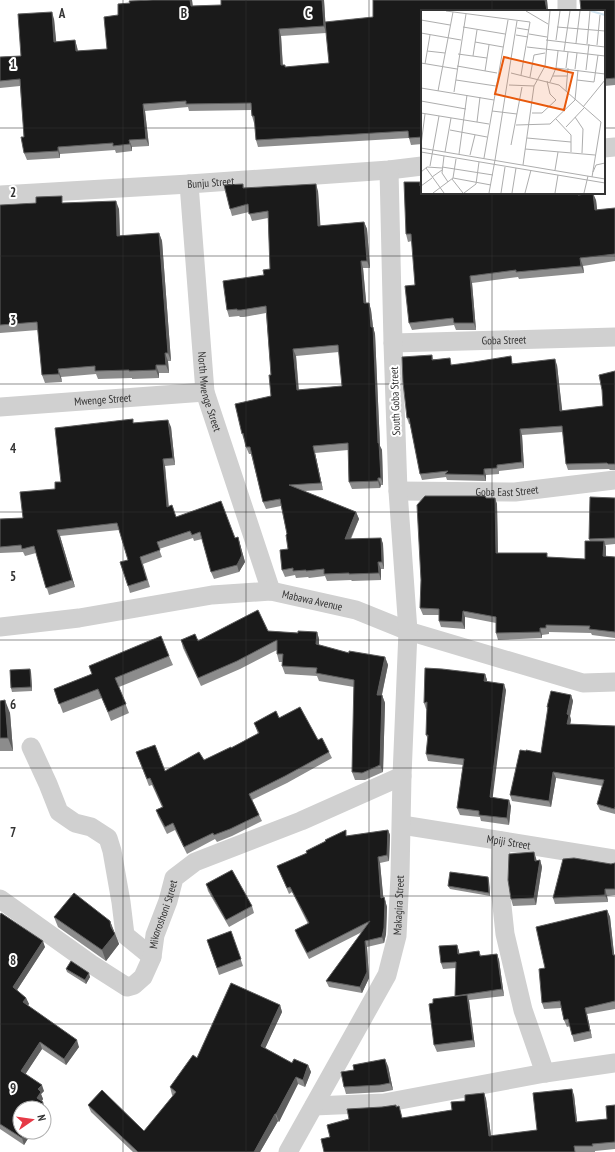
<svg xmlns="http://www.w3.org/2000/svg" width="615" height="1152" font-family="'PT Sans Narrow',sans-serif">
<rect width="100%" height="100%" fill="#fff"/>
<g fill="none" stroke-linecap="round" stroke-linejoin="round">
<!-- minor -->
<g stroke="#d0d0d0" stroke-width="19">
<path d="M567,0v11"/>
<path d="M604,148l11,-1"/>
<path id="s1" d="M189,184l16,208 66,199"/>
<path id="s2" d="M0,195l189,-11 200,-14 33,-4"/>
<path id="s3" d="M393,343l222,-6"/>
<path id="s4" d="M0,407l205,-15"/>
<path id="s5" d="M398,491l117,1 100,-12"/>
<path id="s6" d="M0,627l79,-9 133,-23 59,-4 85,19 52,21 175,52 32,-1"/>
<path d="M31,747l17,37 11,28 16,11 16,4 17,11 4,13 9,51 4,33 27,22"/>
<path id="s7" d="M402,825l213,34"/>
<path d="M501,841l-1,46 5,47 18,76 22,63"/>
<path id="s8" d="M0,899l91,65 36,23 7,-2 9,-8 9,-20 3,-22 13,-34 6,-23 21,-16 106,-41 101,-45"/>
<path d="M314,1106l70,-3 161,-30 70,-10"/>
<path id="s9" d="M288,1152l99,-177 10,-39 3,-61 2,-99 6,-145 -10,-140 -5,-148 -4,-173"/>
</g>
</g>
<!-- wall -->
<path fill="#8c8c8c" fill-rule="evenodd" d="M153,0h39l1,6 28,-1v-5h103l2,33 -45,3 2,29 3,2 43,-4 44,-46v-17h174l1,11h-126v133l-11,1 -2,-7 -151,9 -2,-7 -1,-17h-1l-2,-7 -1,-6 -62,1 -1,-4 -43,4 4,35 -17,1v4l-16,2 -1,-3 -55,4v4l-33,2 -3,-7v-16l-4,-51 -20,2v-31l21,-1 33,-37 2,23 19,-2 2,7 1,4 29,-2 11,-34 12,-12z
M615,0v85l-11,1v-75z
M243,184l1,4 74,3 2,35 44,-4 3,7 3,39h-7l3,35h3l2,7 2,17 2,7 5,112 2,4 1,35h-2l-1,3 -28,1 -3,-7 -1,-32 -33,3 8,37 -19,1 52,21 3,7 -8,20 30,-1 2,6 1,25h-3v11l-29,1 -1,-1 -24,1 -2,-5 -16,2 -1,-1 -12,1 -1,-3 -10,2 -3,-7 6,-21 -1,-15 -6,-28 -15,3 -3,-7 -12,-48h-2l-3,-7 -1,-7h-1l-2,-6 29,-38v-21l-5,-62 -22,4h-4l-1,-1 -10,1 -2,-7 43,-41 -2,-51 -16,3 -3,-9 -17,4 -2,-7zM339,352l3,34 -43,4 -3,-34z
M421,186l158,7 1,1 16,6 1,10 18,-2v53l-32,5 1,7 -65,6 -1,-2 -46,6 4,47h-20l-2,-5 -42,5 -3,-7 6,-38 -3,-44 -4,1 -2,-8z
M64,203l55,6 1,27 39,-3 3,8 9,120h-3l1,12h-10v5l-27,1v-1l-34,1 -2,-5 -35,3 1,5 -17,1 -3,-8 -4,-45 -38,3v-128z
M432,355l1,4 19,6 61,-2 44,2 5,46 41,-5 12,-35v99h-5l-1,-1 -41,1 -2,-6 -3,-32 -41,3 2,33 -25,3v3l-13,1v6l-39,-1 -1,-3 -24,3 -2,-6 -10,-50h-1l-2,-6z
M134,423l37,4 4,38 -10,1 4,40 7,11 59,21 3,-1 7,25 -6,10 -25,7 -3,-7 -9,-33 -8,2 -1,-3 -34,11 3,8 -19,7 7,23 -20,6 -2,-7v-26l-9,-30 -59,6 15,51 -26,8 -13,-42 -11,3 -2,-4 -23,1v-34l23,-1 32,-29 6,-7z
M485,496l1,2h9l2,6 1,49 51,4 36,2 5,-18 -1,-2 26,-41v46l-10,1 1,2v9l9,1v81l-23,-3 -1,-2 -42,-1v2l-7,1v3l-44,2 -2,-7v-10l-31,-6v12l-24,-2 -2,-6v-6h-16l-3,-7z
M268,631l30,2 19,-1 2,7v6l30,8 36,4 3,8 -6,30 3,8 -2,69 -18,8h-10l-3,-8 2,-85 -35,-6 -2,-5 -32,-2 -3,-8v-4h-3l-2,-8v-4l-37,19 -39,17 -18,-38 -2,-8 17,1z
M169,656l4,9 -54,22 10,26 -18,8 -9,-23 -39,15 -9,-24 38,-15 -3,-8z
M31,672l1,19 -20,1 -1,-4z
M485,674l2,6v2l19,8 -14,107 19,9 -2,19 -28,-4 -1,-4 -20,-2 -3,-7 6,-43 -35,-4 -2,-7 2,-15 -2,-4 1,-26h-1l-2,-6z
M571,695l2,6 -3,15 1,4 -1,4 45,2v88l-15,-4 -3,-6 6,-18 -47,-8 -5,29 -39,-6 -2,-6 16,-44 15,2 7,-44 -1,-2z
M0,701l10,12 3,38h-13z
M279,718l39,22 11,12 3,6 -45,25 -35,17 10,21 -30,15 -15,6 -2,-3 -28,15 -12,-24 -8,4 -9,-18 -2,-6 6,-3 -10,-22 -3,1 -13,-34 29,19 39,-11 27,-12 27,-14 -3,-9z
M388,830l2,5 -1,26 -9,2 3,34h1l3,10 -1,27 -2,9 -17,4 2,31 -7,15 -33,-6 -3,-6 36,-49 -53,27 -12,-23 -2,-6 13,-6 -16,-32 -3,2 -12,-28 71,-30z
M534,852l3,9 3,-1 2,7 -6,38 -23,1 -2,-7z
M615,863v32l-8,1 1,6 -53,2 -2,-6 58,-34z
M488,877l1,4 1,15 -40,-7 -2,-3z
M206,884l46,22 2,7 -25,14 -21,-36z
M607,910l3,7 4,38h1v54l-28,5 5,24 -18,4 -4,-16 -3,1 -3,-7 -3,-12 -17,1 -2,-6 3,-35z
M0,915l45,32 -28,43 9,8 3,6 -2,2 52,41 -13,18 -24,-16 -17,25 19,17 -3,3 2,5 -1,2 3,7 -1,3v-3l-24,24h12l-8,13 -24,-16z
M54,917l56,4 9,23 -13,17 -48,-34z
M231,931l12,35 -24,9 -12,-35z
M457,945l2,6v3l20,-3 2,5 16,-2 2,6 5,36 -35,4 6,47 -38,5 -3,-7 -1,-42 22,-7 1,-28 -13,1 -2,-6z
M66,969l24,8 -4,7 -19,-12z
M280,1005l2,7 -17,36 27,15 16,2 3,7 -6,15 -7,-3 -19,38 -1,-1 -18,31h-127l-42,-40 -3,-7 56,26 29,-35 -1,-1 -2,-8 27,-29z
M388,1066l5,24 -10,2 -37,2 -2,-7z
M484,1093l2,6 5,37 46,-6 37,-35 3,27 30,-3 8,-14v44l-20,2v1h-271l6,-15 19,-18 33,-12 14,-2 1,2 2,-1 3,12 50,-8 13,-9z"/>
<!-- shaded-wall -->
<path fill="#5f5f5f" d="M190,0h2l1,13 -2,-7z
M322,0h2l2,33 -2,-7z
M545,0h2l1,11h-1z
M52,12l2,7 3,30 -3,-7z
M279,29l2,7 2,36 -2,-7z
M75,40l2,7 2,11 -3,-7z
M143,104l2,7 4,35 -3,-7z
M129,140l3,7v4l-2,-7z
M58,147l2,7v4l-2,-7z
M316,184l2,7 3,42 -3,-7z
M593,193l3,7 2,17 -3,-7z
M116,201l3,8 1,35 -3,-8z
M364,222l3,7 3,39 -3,-7z
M159,233l3,8 9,120 -3,-8z
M580,258l3,8 1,7 -3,-7z
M361,261l2,7 4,42 -3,-7z
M470,276l2,7 4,47 -2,-7z
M369,303l2,7 2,17 2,7 5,112 2,4 1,35 -2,-7 -3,-35 -7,-116z
M293,349l3,7 3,41 -2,-7z
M165,353l3,8 1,12 -3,-8z
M555,359l2,6 6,52 -3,-6z
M156,365l3,8v5l-3,-8z
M58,369l3,8 1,5 -3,-8z
M168,420l3,7 4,38 -2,-7z
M520,429l2,6 2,33 -2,-6z
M313,446l2,7 8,37 -2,-7z
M163,459l2,7 4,48 -2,-7z
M484,469l2,6v6l-2,-6z
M378,478l3,7 -1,3 -2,-7z
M495,498l2,6 1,55 -2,-6z
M356,512l3,7 -12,27 -2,-7z
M57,530l3,6 15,51 -3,-7z
M238,537l7,25 -6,10 -2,-7z
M381,538l2,6 1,25 -2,-7z
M604,541l2,6v15l-3,-6z
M378,562l3,7v11l-2,-7z
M463,611l2,6v12l-3,-7z
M540,628l2,7v3l-2,-6z
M317,632l2,7v13l-3,-8z
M385,657l3,8 -8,38 -3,-8z
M30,669l1,3 1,19 -1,-4z
M485,674l2,6 -1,7 -2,-6z
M504,684l2,6 -14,113 -2,-6z
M382,695l3,8 -2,69 -3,-7z
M571,695l2,6 -3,15 1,4 -2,10 -2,-6v-10z
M5,700l5,13 3,38 -5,-13z
M553,772l3,6 -5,29 -2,-6z
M509,800l2,6 -2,19 -2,-7z
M388,830l2,5 -1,26 -2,-6z
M534,852l2,7 1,9 -2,-7z
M378,857l2,6 4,41 -3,-6z
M540,860l2,7 -6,38 -2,-7z
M488,877l1,4 1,15 -1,-3z
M605,889l2,7 1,6 -3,-7z
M384,897l3,10 -1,27 -2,9 -2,-6z
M607,910l3,7 5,45 -2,-7z
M110,921l9,23 -13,17 -4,-11 9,-23z
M43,941l2,6 -30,46 -2,-6z
M365,941l2,6 2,31 -7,15 -2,-6z
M457,945l2,6 1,9 -2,-6z
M497,954l2,6 5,36 -2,-7z
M89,973l1,4 -4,7 -1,-4z
M467,995l2,6 6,46 -2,-7z
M26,998l3,6 -4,5 -2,-7z
M280,1005l2,7 -19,41 -2,-7z
M585,1008l2,6 5,24 -2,-7z
M77,1040l2,7 -13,18 -2,-6z
M40,1042l2,7 -19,29 -2,-7z
M385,1059l3,7 5,24 -3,-7z
M308,1065l3,7 -6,15 -2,-7z
M296,1077l2,7 -19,38 -3,-8z
M42,1085l2,6 -3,3 2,5 -4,6 -2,-7 1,-9z
M572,1089l2,6 4,34 -2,-7z
M484,1093l2,6 6,44 -3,-7z
M43,1102l2,6 -1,3v-3h-5z
M275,1114l3,7 -18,31h-6z
M26,1132h6l-8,13 -2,-7z"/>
<!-- building -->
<path fill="#1a1a1a" stroke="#5f5f5f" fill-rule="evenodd" d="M153,0h37l1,6 30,-1v-5h101l2,26 -45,3 2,36h4v2l44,-4 -4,-41 48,-5v-17h172l2,11h-125v126l-13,1 -1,-7 -152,9 -2,-24h-2l-1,-13 -65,1v-3l-43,3 3,35 -17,1 1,4 -17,2v-3l-55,4v4l-34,2 -3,-16h3l-4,-58 -20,2v-24l21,-1 -3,-42 34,-2 2,30 21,-2 1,11 31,-2 -3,-32 14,-2v-11l12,-1 -1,-2z
M580,0h35v78l-11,1v-68h-23z
M404,182h16v4h2v7h155l1,2 15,-2 2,17 20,-2v46l-35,4 1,8 -65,6v-2l-46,6 4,47h-20l-1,-5 -44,5 -4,-37 10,-1 -4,-51h-5z
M243,184v4l73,-4 2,42 46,-4 3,39h-6l3,42h5l2,24h2l5,116h1l2,35h-3v3l-29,1 -1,-39 -35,3 8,37 -32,2 67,27 -11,27 36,-1 1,24h-4l1,11 -30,1v-1l-25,1v-5l-18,2v-1l-13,1v-3l-11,2 -2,-20 8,-1 -2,-14 1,-1 -7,-35 -17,3 -13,-55h-4l-3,-14 -1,1 -7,-30 36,-8 -2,-21h2l-5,-69 -25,4h-4v-1l-10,1 -4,-29 41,-6 -1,-5 7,-1 -2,-58 -19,3 -1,-10 -18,5 -6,-24zM338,345l4,41 -45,4 -4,-41z
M62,196v7l54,-2 1,35 42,-3 9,120h-3l1,12h-10v5l-27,1v-1l-34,1v-5l-37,3 1,5 -17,1 -5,-53 -37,3v-120l36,-2v-6z
M432,355v5l18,-2 1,7 23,-3 37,-6 1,8 43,-5 5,52 43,-5 -1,-16 -3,-15 16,-4v93h-7l-1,-1 -41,1 -4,-38 -42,3 2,33 -25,3v3l-13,1v6l-39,-1 3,-3 -28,3 -11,-56h-2l-4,-36 -1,-25z
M133,419v4l35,-3 5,38 -10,1 4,48 5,-2 4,12 45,-16 14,37 3,-1 4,18 -5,10 -26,7 -11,-40 -8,3 -2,-4 -33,11 3,8 -20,7 7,23 -19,6 -8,-24 8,-2 -11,-37 -60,7 15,50 -26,8 -12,-42 -12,3 -1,-4 -21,2v-28l23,-1 -3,-26 35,-3v-7h6l-6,-54z
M425,496h60l1,2h9l1,55h51v4l38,2v-18h19l-1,15 12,1v75l-26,-3 1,-3 -44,-1v3h-6v4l-44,1v-16l-33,-6 -1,11 -23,-1v-12l-19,-1 1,-28 -4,-75z
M590,497l25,1v40l-26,1z
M258,610l10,21 30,2v-2l19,1 -1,12 33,9v-2l36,6 -8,38h5l-2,70 -18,8 -10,-1 2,-92 -38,-7 1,-5 -35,-2 1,-12h-6v-14l-40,21 -39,17 -17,-38 14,-6 3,7z
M161,636l8,20 -54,22 11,26 -18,8 -10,-23 -39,15 -5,-15 38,-15 -3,-8z
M425,668l17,1 43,5 -1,7 20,3 -14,113 19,3 -2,18 -28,-3v-4l-22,-3 7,-49 -38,-5 2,-19h-2l1,-33 -3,1z
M30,669l1,18 -20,1 -1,-18z
M551,691l20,4 -4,19 2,1 -2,9 48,2v81l-1,2 -17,-5 7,-24 -51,-8 -4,29 -39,-6 10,-45 6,1v-1l15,3 7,-46h-1z
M5,700l3,38h-8v-37z
M300,707l18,33 4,-2 7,14 -44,24 -36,18 10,21 -29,14 -16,6 -1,-2 -29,14 -11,-24 -8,4 -9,-17 7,-3 -13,-29 -3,1 -11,-27 19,-7 10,26 34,-19 5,8 27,-13v1l28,-15 -5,-10 22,-12 3,7z
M346,830v6l42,-6 -1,25 -9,2 3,41 3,-1 1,4 -1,27 -2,9 -17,4 2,31 -7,15 -34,-6 44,-60 -63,32 -12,-23 14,-7 -19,-36 -3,1 -10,-22 30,-13 -1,-2 20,-10 -1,-1z
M534,852l1,9 5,-1 -6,38 -23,1 -3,-19 1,-26z
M574,858l37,6 4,-1v26h-10v6l-52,3 10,-39z
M232,870l20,36 -26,14 -20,-36z
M450,872l38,5 1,16 -41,-7z
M74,893l36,28 1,6 4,7 -13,16 -48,-33z
M607,910l6,45h2v46l-30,7 5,23 -18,4 -4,-16 -4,1 -4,-19 -18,2 -3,-34 6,-1 -9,-41z
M1,913l42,28 -30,46 13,11 -3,4 54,38 -13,19 -24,-17 -19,29 21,14 -4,4 3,3 -4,6 6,4 -4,6h-19v24h6l-4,6 -22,-14v-209z
M231,931l10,28 -24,9 -10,-28z
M457,945l1,9 21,-3 1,5 17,-2 5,35 -47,7 1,-34 -15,1 -2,-17z
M71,961l18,12 -4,7 -19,-11z
M231,983l49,22 -19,41 31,17 2,-4 14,6 -5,15 -7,-3 -20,37h-1l-21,38h-116l-50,-47 14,-15 42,41 32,-39 -6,-5 23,-32 4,3z
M467,995l6,45 -39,5 -5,-41 4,-1v-4z
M385,1059l5,24 -10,2 -36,2 -3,-15 13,-2 -1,-5z
M572,1089l4,33 31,-3 -1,-13 9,-1v37l-23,2 1,2h-19l1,6h-251l-3,-13 9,-2 -3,-12 22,-6 -2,-10 35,-2 14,-2v2l3,-1 3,12 50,-8 -1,-8 14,-1v-6l19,-2 5,43 48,-6 -4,-37z"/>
<!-- grid -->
<path fill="none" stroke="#333" stroke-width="1" stroke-opacity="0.55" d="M123,0v1152M246,0v1152M369,0v1152M492,0v11M0,128h422M604,128h11M492,193v959M0,256h615M0,384h615M0,512h615M0,640h615M0,768h615M0,896h615M0,1024h615"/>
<g text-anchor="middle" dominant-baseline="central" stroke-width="4" stroke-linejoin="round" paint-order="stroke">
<!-- street labels -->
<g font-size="11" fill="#333" stroke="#fff">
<text stroke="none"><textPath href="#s2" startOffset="211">Bunju Street</textPath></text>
<text stroke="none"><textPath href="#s3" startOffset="111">Goba Street</textPath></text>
<text stroke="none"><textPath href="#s1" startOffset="209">North Mwenge Street</textPath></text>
<text stroke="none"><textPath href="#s4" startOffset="103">Mwenge Street</textPath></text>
<text transform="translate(395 401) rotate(-92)">South Goba Street</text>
<text stroke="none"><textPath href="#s5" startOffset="109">Goba East Street</textPath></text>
<text stroke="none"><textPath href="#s6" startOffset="316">Mabawa Avenue</textPath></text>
<text stroke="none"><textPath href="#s7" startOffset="108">Mpiji Street</textPath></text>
<text stroke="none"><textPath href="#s9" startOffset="274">Makagira Street</textPath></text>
<text stroke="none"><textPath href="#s8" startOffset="240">Mikoroshoni Street</textPath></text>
</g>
</g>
<!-- overview -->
<g transform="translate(421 10)">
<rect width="184" height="184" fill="#fff"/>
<path fill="none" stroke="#cfe2ee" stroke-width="2" d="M170,1l14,4"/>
<path fill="none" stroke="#adadad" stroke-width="1" d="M25,1l84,11 -9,53M105,1l22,13M0,10l29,5M42,17l42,7M136,17l48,4M96,18l12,2M0,23l40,7M108,24l18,3M95,25l12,2M125,30l59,7M135,30l4,-29M54,32l28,5M155,33l4,-32M166,34l3,-33M176,35l3,-30M106,37l78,9M6,41l18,2M143,41l6,-40M37,44l29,4M52,46l4,-26M0,53l36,6M4,54l5,-29M36,56l40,7M135,58l49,6M145,58l2,-16M154,59l2,-16M165,60l3,-26M64,61l4,-26M90,63l48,12 42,37 -9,55M132,66h14M109,67l4,-22 11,-2M35,70l40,6M156,70l17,2 4,-27M129,72l6,-14 2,-17M88,75l25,1M0,78l73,12M17,81l15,-79M145,81l2,-23M33,82l12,-78M0,91l45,8M162,97l22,-27M71,101l25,3M0,103l68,11M111,103h10l14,-13 -6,-6 -3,-13M154,107l8,12 -1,24M135,109l15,16v17M56,112l3,-25M95,115l34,-1 25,-24 3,-30M145,117l18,-19M29,120l37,7M106,128l44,4M0,135l4,-31M90,135l11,-58M0,138l184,31M104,139l70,6M0,142l184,31M24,142l6,-34M38,144l8,-59M49,145l5,-20M23,146l-2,17 6,9M63,148l24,-138M74,150l22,-139M102,155l11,-79 11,-20 5,-55M9,156l9,-50M21,157l51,8M5,158l18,25M134,160l3,-18M0,162l6,-5 15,1M172,162l3,-7 9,-2M11,167l10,-7M32,168l38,7M31,169l11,14M0,176l11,-8M12,183l20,-15 3,-19M43,183l12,-9 3,-22M68,183l6,-33M80,183l4,-26M91,183l4,-25M104,183l6,-23M134,183l3,-18M163,183l4,-17"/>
<path fill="#e8590c" fill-opacity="0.15" stroke="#e8590c" stroke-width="2" d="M83,47l69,16 -9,37 -69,-16z"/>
<rect width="184" height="184" fill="none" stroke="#333" stroke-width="2"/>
</g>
<g font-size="13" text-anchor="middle" font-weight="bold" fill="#333" stroke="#fff" stroke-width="4" stroke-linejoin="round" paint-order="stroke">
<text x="62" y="18">A</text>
<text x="184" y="18">B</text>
<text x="308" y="18">C</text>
<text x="13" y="69">1</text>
<text x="13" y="197">2</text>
<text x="13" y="325">3</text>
<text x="13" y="453">4</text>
<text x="13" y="581">5</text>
<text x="13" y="709">6</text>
<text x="13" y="837">7</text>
<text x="13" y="965">8</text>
<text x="13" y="1093">9</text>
</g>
<!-- north arrow -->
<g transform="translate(32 1120) rotate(77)"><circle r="19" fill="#ffffff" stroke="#adadad"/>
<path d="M0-3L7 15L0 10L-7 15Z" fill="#e63946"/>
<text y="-6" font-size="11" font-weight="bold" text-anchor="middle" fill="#333333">N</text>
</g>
</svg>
